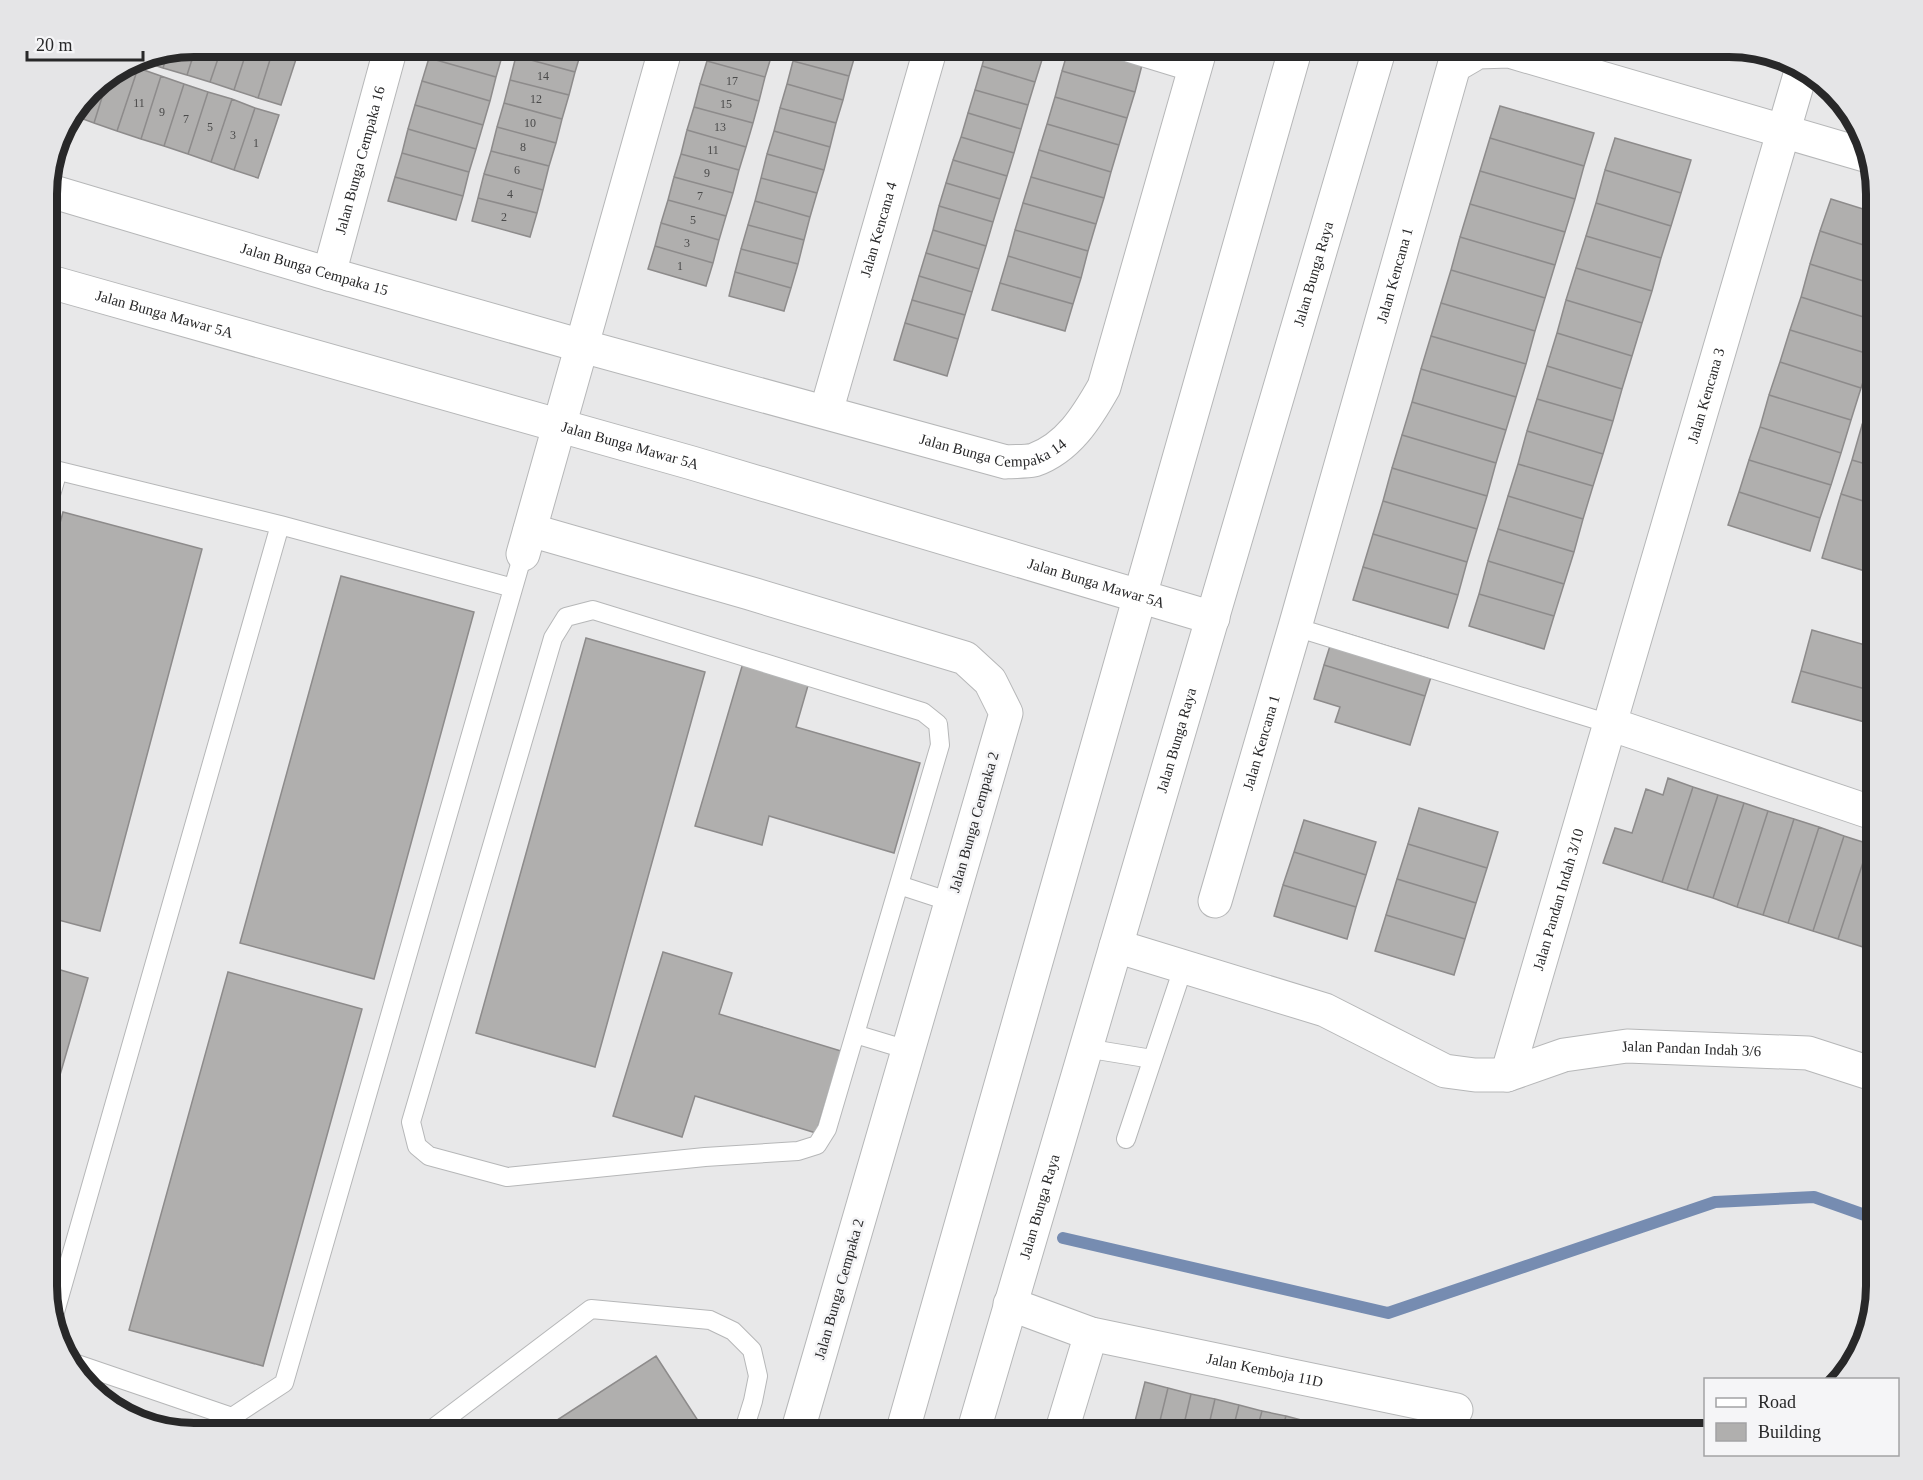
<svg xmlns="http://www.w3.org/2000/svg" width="1923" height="1480" font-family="Georgia,serif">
<rect width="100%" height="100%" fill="#e8e8e9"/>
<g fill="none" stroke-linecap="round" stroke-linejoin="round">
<!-- stream -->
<path stroke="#768cb1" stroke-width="12" d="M1063,1238l325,75 327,-111 99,-5 62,22"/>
</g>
<!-- building -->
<path fill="#b0afae" stroke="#8d8b8b" stroke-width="1.5" d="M196,47l-9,28 -24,-7 5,-16z
M196,47h26l-12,35 -23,-7z
M222,47h26l-14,43 -24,-8z
M248,47h26l-16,51 -24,-8z
M274,47h26l-19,58 -23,-7z
M432,47h48l23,6 -7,24 -67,-19z
M519,47h56l7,2 -7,23 -59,-16z
M711,47h35l26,7 -7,23 -58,-16z
M746,47h28l-2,7z
M797,47h37l22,5 -7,24 -56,-15z
M987,47h59l-11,35 -53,-16z
M1069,47h8l65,18 -7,27 -73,-21z
M168,52l-5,16 -24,-8 1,-3z
M516,56l59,16 -6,23 -59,-15z
M429,58l67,19 -6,24 -68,-20z
M707,61l58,16 -6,24 -59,-17z
M793,61l56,15 -6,24 -56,-16z
M126,65l12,3 -21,63 -23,-8 15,-48z
M982,66l53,16 -7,23 -53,-15z
M138,68l23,8 -20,63 -24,-8z
M1062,71l73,21 -8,26 -72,-21z
M109,75l-15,48 -22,-8 24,-32z
M161,76l23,8 -20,62 -23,-7z
M510,80l59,15 -7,24 -58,-16z
M422,81l68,20 -7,24 -68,-20z
M184,84l24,8 -20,62 -24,-8z
M700,84l59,17 -6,22 -59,-16z
M787,84l56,16 -7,23 -56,-15z
M975,90l53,15 -7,24 -53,-16z
M208,92l24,7 -21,63 -23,-8z
M1055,97l72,21 -8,27 -72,-21z
M232,99l23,9 -21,62 -23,-8z
M504,103l58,16 -6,24 -59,-16z
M415,105l68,20 -7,24 -68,-20z
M1500,106l94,27 -10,33 -94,-28z
M694,107l59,16 -7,24 -59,-17z
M255,108l24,7 -21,63 -24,-8z
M780,108l56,15 -6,24 -56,-16z
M968,113l53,16 -7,24 -53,-16z
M1047,124l72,21 -8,27 -72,-22z
M497,127l59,16 -7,23 -58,-15z
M408,129l68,20 -7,23 -67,-19z
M687,130l59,17 -7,23 -58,-16z
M774,131l56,16 -6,23 -57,-16z
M961,137l53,16 -7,23 -54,-16z
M1490,138l94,28 -9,33 -95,-28z
M1615,138l76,22 -10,33 -76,-23z
M1039,150l72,22 -7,26 -73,-21z
M491,151l58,15 -6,24 -59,-16z
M402,153l67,19 -6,24 -68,-19z
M681,154l58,16 -6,23 -59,-16z
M767,154l57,16 -7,23 -56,-15z
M953,160l54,16 -7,23 -54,-16z
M1605,170l76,23 -10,33 -75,-23z
M1480,171l95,28 -10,33 -95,-28z
M484,174l59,16 -6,23 -59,-15z
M395,177l68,19 -7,24 -68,-19z
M674,177l59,16 -7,23 -58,-16z
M1031,177l73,21 -8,26 -73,-21z
M761,178l56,15 -7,24 -55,-16z
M946,183l54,16 -7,23 -54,-16z
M478,198l59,15 -7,24 -58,-16z
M1831,199l45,14v36l-56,-18z
M668,200l58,16 -7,24 -58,-17z
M755,201l55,16 -6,23 -56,-15z
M1023,203l73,21 -8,27 -73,-21z
M1596,203l75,23 -10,32 -75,-22z
M1470,204l95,28 -10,33 -95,-28z
M939,206l54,16 -7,24 -53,-16z
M661,223l58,17 -6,23 -58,-17z
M748,225l56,15 -6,24 -57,-15z
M933,230l53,16 -7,23 -53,-16z
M1015,230l73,21 -7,27 -73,-22z
M1820,231l56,18v36l-66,-21z
M1586,236l75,22 -9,33 -76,-23z
M1460,237l95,28 -10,33 -94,-28z
M655,246l58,17 -7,23 -58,-17z
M741,249l57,15 -7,24 -56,-16z
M926,253l53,16 -7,23 -53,-16z
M1008,256l73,22 -8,26 -73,-21z
M1810,264l66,21v36l-75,-24z
M1576,268l76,23 -10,32 -76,-23z
M1451,270l94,28 -10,33 -94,-28z
M735,272l56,16 -7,23 -55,-15z
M919,276l53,16 -7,23 -53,-15z
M1000,283l73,21 -8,27 -73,-21z
M1801,297l75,24v19l-4,15 -82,-25z
M912,300l53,15 -7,24 -53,-16z
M1566,300l76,23 -10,33 -75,-23z
M1441,303l94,28 -9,33 -95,-28z
M905,323l53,16 -11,37 -53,-16z
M1790,330l82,25 -11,33 -81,-26z
M1557,333l75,23 -10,33 -75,-23z
M1431,336l95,28 -10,33 -95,-28z
M1780,362l81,26 -10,32 -82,-25z
M1547,366l75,23 -9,32 -76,-22z
M1421,369l95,28 -10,33 -94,-28z
M1872,391l4,2v37l-14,-5z
M1769,395l82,25 -10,33 -81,-26z
M1537,399l76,22 -10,33 -76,-23z
M1412,402l94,28 -10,33 -94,-28z
M1862,425l14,5v37l-24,-7z
M1760,427l81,26 -10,32 -82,-25z
M1527,431l76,23 -10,32 -75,-22z
M1402,435l94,28 -9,33 -95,-28z
M1749,460l82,25 -11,33 -81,-26z
M1852,460l24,7v38l-35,-11z
M1518,464l75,22 -10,33 -75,-23z
M1392,468l95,28 -10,33 -94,-28z
M1739,492l81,26 -10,33 -82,-26z
M1841,494l35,11v35l-2,-1 -9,32 -43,-13z
M1508,496l75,23 -9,33 -76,-23z
M1383,501l94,28 -10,33 -94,-28z
M63,512l139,37 -102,382 -53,-14v-346z
M1498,529l76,23 -10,32 -76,-23z
M1373,534l94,28 -9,33 -95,-28z
M1488,561l76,23 -10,32 -75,-22z
M1363,567l95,28 -10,33 -95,-28z
M341,576l133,36 -100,367 -134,-36z
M1479,594l75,22 -10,33 -75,-23z
M1335,630l101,31 -11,35 -101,-31z
M1812,630l64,18v44l-75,-21z
M586,638l119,34 -110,395 -119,-34z
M743,663l66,19 -13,45 124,36 -26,90 -125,-37 -7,29 -67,-19z
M1324,665l101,31 -15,49 -75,-23 5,-15 -26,-8z
M1801,671l75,21v15l-4,17 -80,-22z
M1668,778l25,9 -31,95 -59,-19 12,-35 17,5 14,-44 17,6z
M1693,787l25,8 -31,95 -25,-8z
M1718,795l26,8 -31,95 -26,-8z
M1744,803l24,8 -31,96 -24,-9z
M1419,808l79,24 -11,36 -79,-24z
M1768,811l26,8 -31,96 -26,-8z
M1794,819l25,8 -31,96 -25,-8z
M1304,820l72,22 -10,33 -72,-23z
M1819,827l25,9 -31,95 -25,-8z
M1844,836l25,8 -31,95 -25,-8z
M1408,844l79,24 -11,35 -79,-24z
M1869,844l7,2v61l-13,40 -25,-8z
M1294,852l72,23 -10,32 -73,-22z
M1397,879l79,24 -11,36 -79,-24z
M1283,885l73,22 -9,32 -73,-23z
M1876,907v45l-13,-5z
M1386,915l79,24 -11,36 -79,-24z
M663,952l69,21 -13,41 122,37 -25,82 -121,-37 -13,41 -69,-21z
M47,966l41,12 -41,142z
M228,972l134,37 -99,357 -134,-36z
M656,1356l50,77h-169z
M1145,1382l23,6 -11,45h-25z
M1168,1388l23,6 -9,39h-25z
M1191,1394l24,5 -8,34h-25z
M1215,1399l24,6 -7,28h-25z
M1239,1405l23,6 -6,22h-24z
M1262,1411l24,5 -5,17h-25z
M1286,1416l23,6 -3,11h-25z
M1309,1422l24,6 -2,5h-25z"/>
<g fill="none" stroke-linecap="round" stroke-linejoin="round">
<defs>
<path id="lane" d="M1109,47l85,26
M47,468l233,57 233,63
M47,508l11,-37
M593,610l330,102 15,12 2,21 -113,384 -10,16 -19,6 -93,6 -198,20 -78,-21 -12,-10 -6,-24 142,-484 13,-21z
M1295,627l315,97
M899,885l52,17
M855,1034l53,16
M1085,1048l67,11
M1126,1139l57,-171
M53,1319l227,-794
M71,1362l161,55 52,-34 239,-829
M203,1433l29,-16
M427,1433l164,-124 119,11 23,11 19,19 6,26 -5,25 -10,32"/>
<g id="street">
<path id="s1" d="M47,190l282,84 253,72 424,116c8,-1 19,0 28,-2 34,-12 53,-43 70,-73l97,-340"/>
<path id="s2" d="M329,274l62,-227"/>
<path id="s3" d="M47,281l645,182 521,155"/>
<path id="s4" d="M826,412l105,-365"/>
<path d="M530,530l219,63 216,65 25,23 16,32 -209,720"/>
<path d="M523,554l143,-507"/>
<path d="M1610,724l266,90"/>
<path id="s5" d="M1215,901l80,-274 159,-561 24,-14 31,-1 359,105"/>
<path id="s6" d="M1116,946l209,64 120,61 30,4h32l57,-20 63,-9 181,7 68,22"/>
<path id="s7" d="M1507,1075l295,-1007"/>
<path id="s8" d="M1010,1304l81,30 365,76"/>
<path d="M1061,1433l30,-99"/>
</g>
<g id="secondary">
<path d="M902,1433c130,-462 264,-924 394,-1386"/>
<path id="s9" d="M973,1433l407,-1386"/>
</g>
</defs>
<!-- lane casing -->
<use href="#lane" stroke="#b6b7b8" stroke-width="20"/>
<!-- street casing -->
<use href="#street" stroke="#b6b7b8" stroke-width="35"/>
<!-- secondary casing -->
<use href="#secondary" stroke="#b6b7b8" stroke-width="35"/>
<!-- lane -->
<use href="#lane" stroke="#fff" stroke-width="18"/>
<!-- street -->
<use href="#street" stroke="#fff" stroke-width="33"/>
<!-- secondary -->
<use href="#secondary" stroke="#fff" stroke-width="33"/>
</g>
<g text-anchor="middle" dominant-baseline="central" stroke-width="5" stroke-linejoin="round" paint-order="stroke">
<!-- number labels -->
<g font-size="12" fill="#4a4a4a">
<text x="543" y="76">14</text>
<text x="732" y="81">17</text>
<text x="536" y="99">12</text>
<text x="139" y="103">11</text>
<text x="726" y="104">15</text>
<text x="162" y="112">9</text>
<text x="186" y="119">7</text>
<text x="530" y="123">10</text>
<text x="210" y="127">5</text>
<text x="720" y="127">13</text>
<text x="233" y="135">3</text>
<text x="256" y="143">1</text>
<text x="523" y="147">8</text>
<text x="713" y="150">11</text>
<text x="517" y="170">6</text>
<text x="707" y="173">9</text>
<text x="510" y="194">4</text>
<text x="700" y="196">7</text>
<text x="504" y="217">2</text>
<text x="693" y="220">5</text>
<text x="687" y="243">3</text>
<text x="680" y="266">1</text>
</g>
<!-- street labels -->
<g font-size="15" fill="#282829" stroke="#f5f5f7">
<text stroke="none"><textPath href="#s2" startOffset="118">Jalan Bunga Cempaka 16</textPath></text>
<text stroke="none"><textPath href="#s4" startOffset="190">Jalan Kencana 4</textPath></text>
<text stroke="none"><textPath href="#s1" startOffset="279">Jalan Bunga Cempaka 15</textPath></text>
<text stroke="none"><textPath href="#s9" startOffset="1208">Jalan Bunga Raya</textPath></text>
<text stroke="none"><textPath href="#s5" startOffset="651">Jalan Kencana 1</textPath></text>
<text stroke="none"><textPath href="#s3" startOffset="122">Jalan Bunga Mawar 5A</textPath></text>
<text stroke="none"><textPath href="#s7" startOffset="708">Jalan Kencana 3</textPath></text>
<text stroke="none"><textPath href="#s1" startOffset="984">Jalan Bunga Cempaka 14</textPath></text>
<text stroke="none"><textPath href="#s3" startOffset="606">Jalan Bunga Mawar 5A</textPath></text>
<text stroke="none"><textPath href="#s3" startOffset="1092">Jalan Bunga Mawar 5A</textPath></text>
<text stroke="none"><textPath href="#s9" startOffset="722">Jalan Bunga Raya</textPath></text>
<text stroke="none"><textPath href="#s5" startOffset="165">Jalan Kencana 1</textPath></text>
<text transform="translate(974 822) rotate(-74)">Jalan Bunga Cempaka 2</text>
<text stroke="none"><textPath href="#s7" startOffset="183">Jalan Pandan Indah 3/10</textPath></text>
<text stroke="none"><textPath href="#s6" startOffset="604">Jalan Pandan Indah 3/6</textPath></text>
<text stroke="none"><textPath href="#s9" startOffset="236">Jalan Bunga Raya</textPath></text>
<text transform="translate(839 1289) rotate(-74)">Jalan Bunga Cempaka 2</text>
<text stroke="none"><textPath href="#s8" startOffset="264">Jalan Kemboja 11D</textPath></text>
</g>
</g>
<!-- crop -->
<path d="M0 0H1923V1480H0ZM194 57H1729A137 137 0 0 1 1866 194V1286A137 137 0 0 1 1729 1423H194A137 137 0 0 1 57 1286V194A137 137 0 0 1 194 57Z" fill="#e5e5e7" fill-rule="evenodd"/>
<path fill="none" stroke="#282829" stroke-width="8" d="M194 57H1729A137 137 0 0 1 1866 194V1286A137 137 0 0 1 1729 1423H194A137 137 0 0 1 57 1286V194A137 137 0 0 1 194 57Z"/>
<!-- legend -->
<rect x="1704" y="1378" width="195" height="78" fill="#f5f5f7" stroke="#a3a3a5" stroke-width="1.5"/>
<rect x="1716" y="1398" width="30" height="9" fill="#ffffff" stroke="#a3a3a5" stroke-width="1.5"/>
<text x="1758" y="1408" font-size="18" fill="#282829">Road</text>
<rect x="1716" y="1423" width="30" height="18" fill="#b0afae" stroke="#a3a3a5" stroke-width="1.5"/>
<text x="1758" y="1438" font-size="18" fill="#282829">Building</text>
<!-- scale -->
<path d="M27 51v9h116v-9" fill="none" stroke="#282829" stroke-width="3"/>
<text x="36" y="51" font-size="18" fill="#282829" stroke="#f5f5f7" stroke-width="4.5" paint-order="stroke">20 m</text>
</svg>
